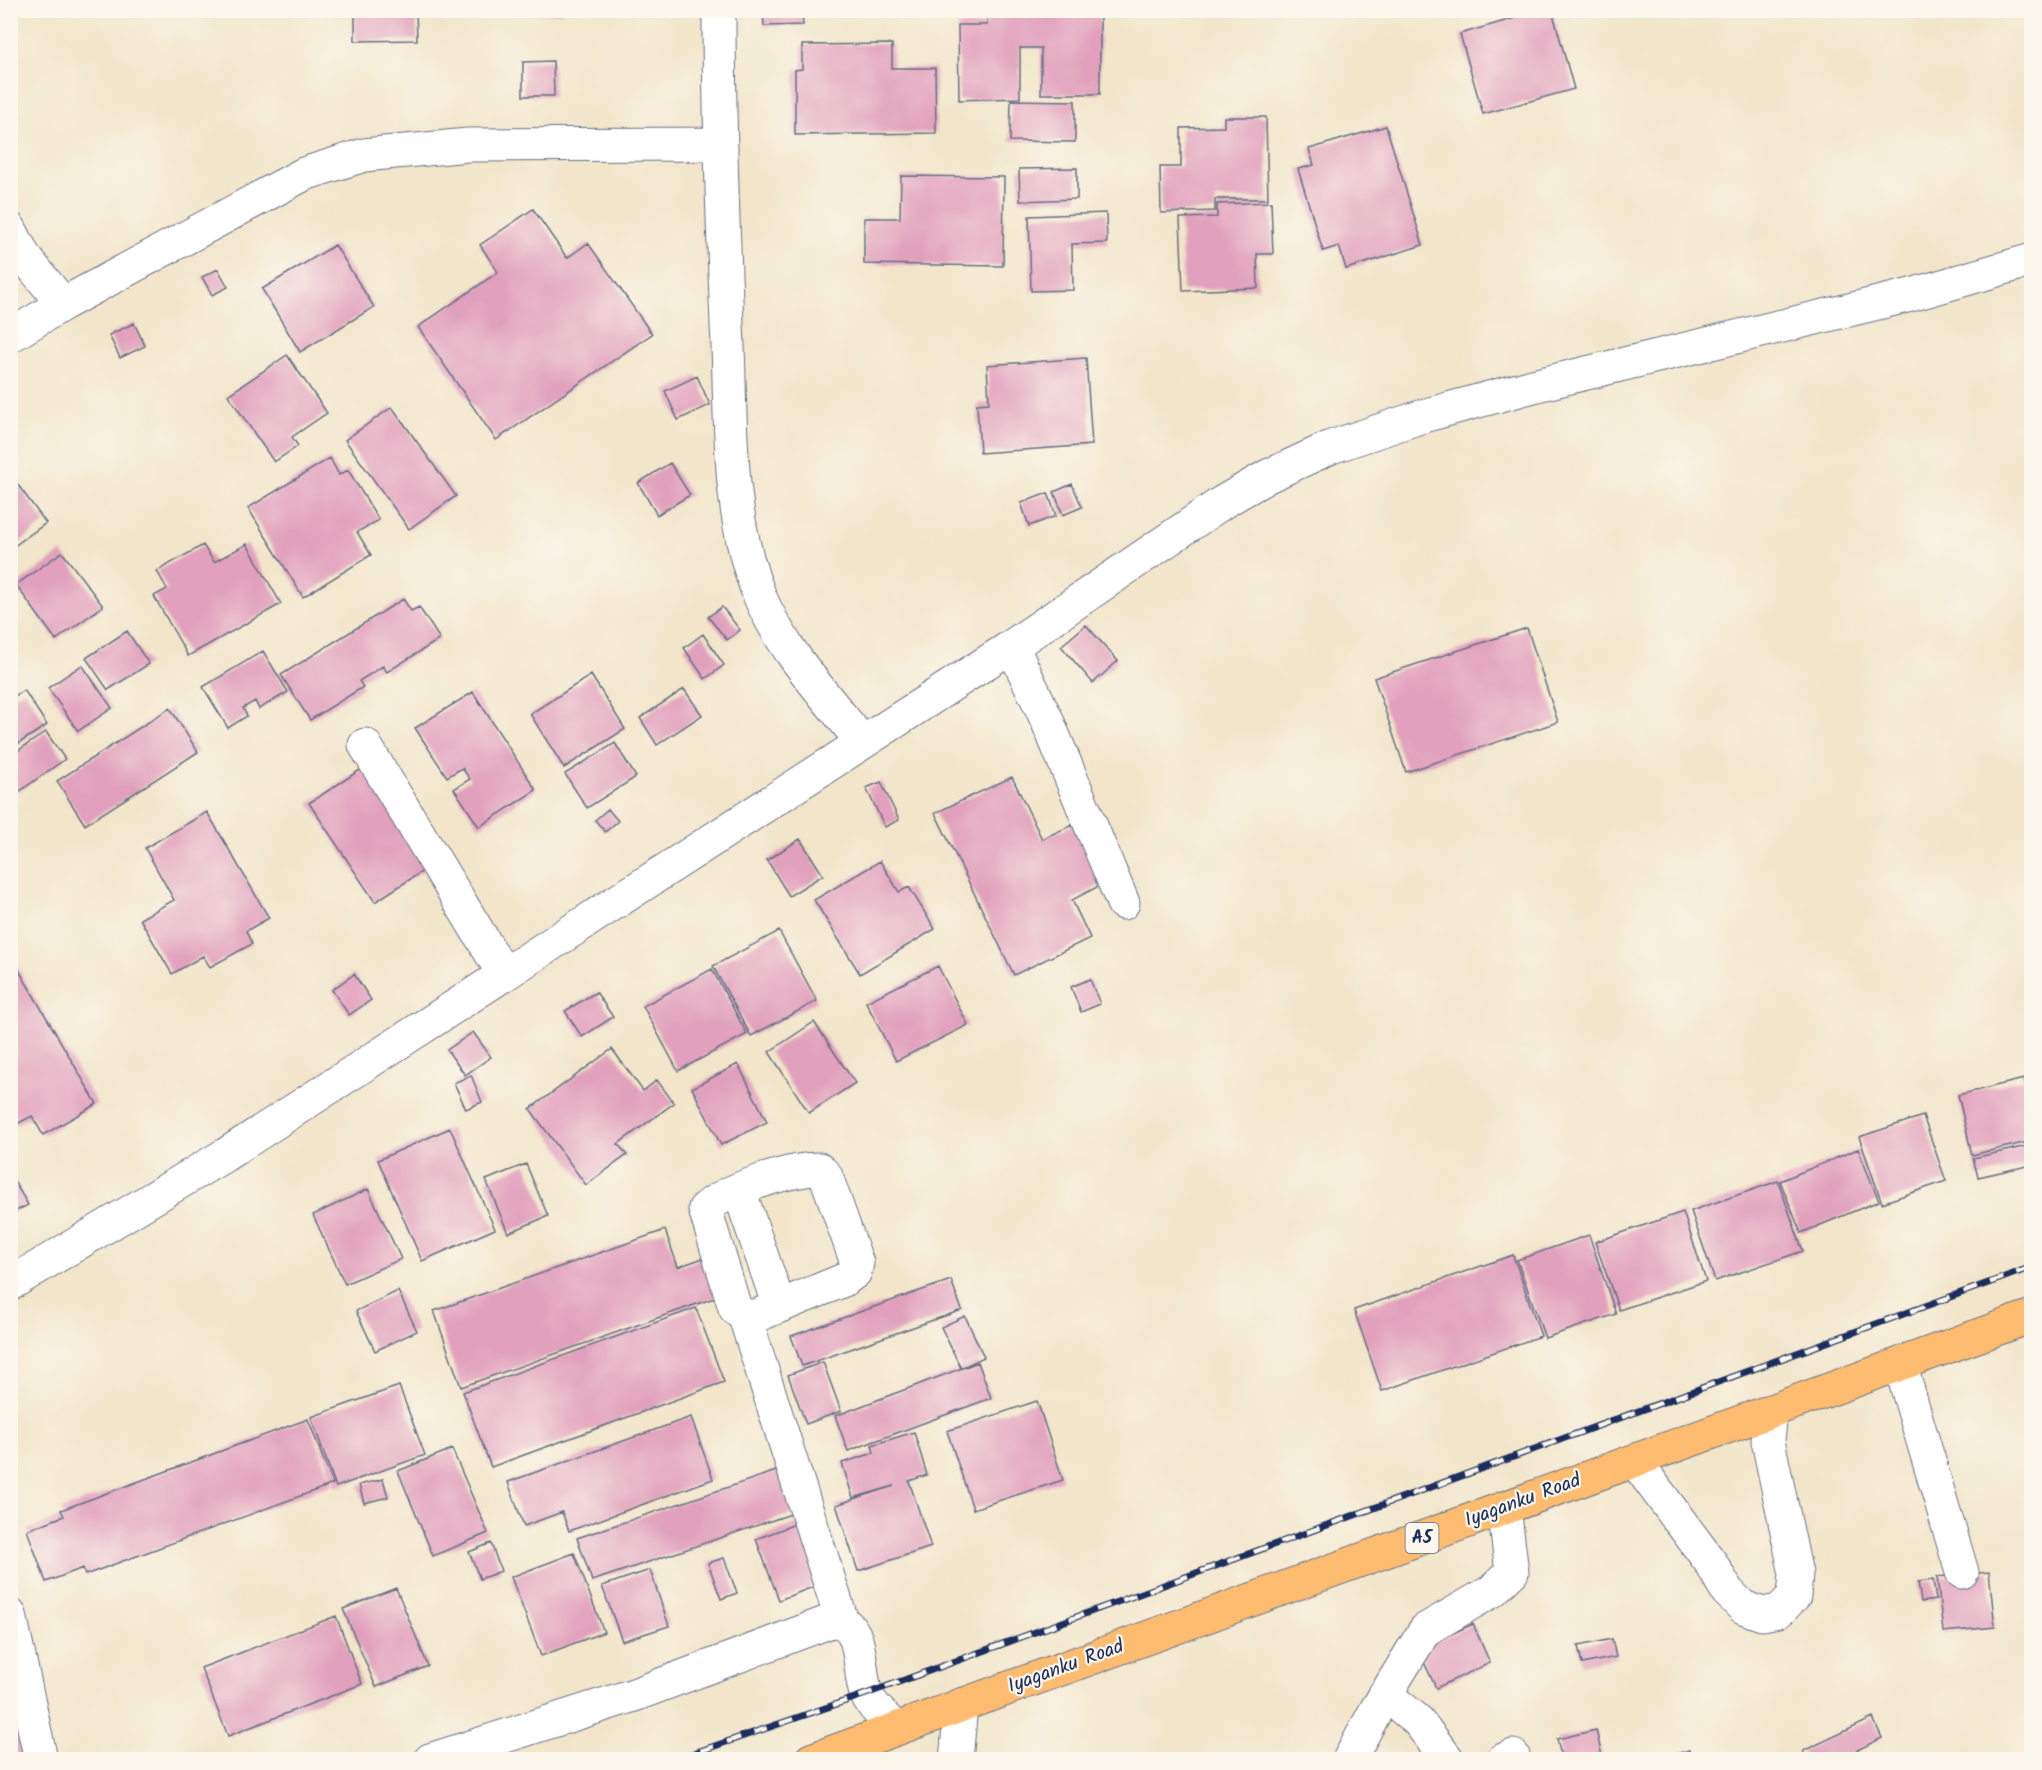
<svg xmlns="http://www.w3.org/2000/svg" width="2042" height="1770" font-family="Kalam,sans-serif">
<rect width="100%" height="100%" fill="#fbf7ec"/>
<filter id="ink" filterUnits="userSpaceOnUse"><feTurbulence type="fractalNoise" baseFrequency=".0167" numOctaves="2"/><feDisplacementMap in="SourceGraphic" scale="12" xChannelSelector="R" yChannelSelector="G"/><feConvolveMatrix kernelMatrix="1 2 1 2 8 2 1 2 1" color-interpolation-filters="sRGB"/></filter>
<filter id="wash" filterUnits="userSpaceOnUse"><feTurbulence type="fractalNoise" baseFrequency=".008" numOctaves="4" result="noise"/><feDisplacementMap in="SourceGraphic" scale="24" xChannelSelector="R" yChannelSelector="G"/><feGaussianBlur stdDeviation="1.35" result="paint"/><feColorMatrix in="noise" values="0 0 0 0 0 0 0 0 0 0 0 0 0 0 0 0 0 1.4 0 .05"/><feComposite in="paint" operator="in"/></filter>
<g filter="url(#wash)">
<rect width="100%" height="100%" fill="#f2e5ca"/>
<g id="blocks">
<!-- building -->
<path fill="#e1a0bc" d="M355,10h61l1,30 -62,1z
M513,10h48v3l-48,1z
M763,10h39l1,15 -39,1z
M987,10h113v84h-59v-46h-21v50l-61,2 -1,-75h29z
M1543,10h9l22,79 -91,25 -23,-80z
M892,44v24h43l1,65 -141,2v-65l7,-1v-24z
M553,61l1,35h-31v-34z
M1011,100l64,1v41l-65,-1z
M1224,117h42l2,82h-53v12l-54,2 -1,-46h21v-39l43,-1z
M1386,126l37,119 -77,24 -7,-23 -16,5 -25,-82 16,-4 -5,-16z
M1077,168v31l-57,2 -1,-32z
M901,176l103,1 -1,89 -139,-2v-46h36z
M1271,202l2,52h-16l1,34 -75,3 -3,-73 37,-1v-13z
M533,209l34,49 21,-15 64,91 -156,106 -78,-113 80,-55 -18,-27z
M1106,213l1,30 -35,1 1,46 -42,1 -2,-75z
M335,245l39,62 -74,45 -38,-63z
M218,269l10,18 -16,8 -10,-18z
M134,323l11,23 -25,12 -11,-23z
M287,355l40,58 -35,24 6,9 -24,16 -46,-67z
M1086,358l6,87 -112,8 -3,-49 12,-1 -2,-38z
M697,376l13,29 -32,15 -13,-29z
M392,407l64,89 -47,33 -64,-89z
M330,458l9,17 9,-5 31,50 -22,12 14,23 -68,42 -55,-89z
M670,463l20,32 -33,20 -19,-32z
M10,474l36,49 -36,26z
M1072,484l10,23 -19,8 -9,-23z
M1048,493l8,23 -27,10 -8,-23z
M247,544l34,60 -93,52 -34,-60 13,-7 -10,-18 46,-26 11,17z
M62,552l41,54 -47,34 -40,-55z
M403,599l8,12 8,-4 21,32 -53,33 -4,-6 -24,15 4,6 -53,33 -29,-45z
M722,607l18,23 -13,10 -19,-23z
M1086,625l32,36 -25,22 -32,-37z
M1527,628l31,94 -152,50 -32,-94z
M127,631l22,33 -41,26 -22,-32z
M703,634l21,31 -19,14 -21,-31z
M263,651l25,41 -29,17 -4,-8 -12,7 4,8 -19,12 -25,-41z
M82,665l30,43 -34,23 -30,-43z
M591,675l34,54 -61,39 -34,-54z
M684,689l18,26 -45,30 -17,-27z
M24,690l23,35 -37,24v-50z
M473,692l63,98 -57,37 -25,-38 16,-10 -8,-11 -15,9 -32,-49z
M170,708l28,44 -113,73 -28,-44z
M46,732l19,27 -45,32 -10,-12v-23z
M615,743l21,34 -49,31 -22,-34z
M363,768l66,99 -54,35 -66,-99z
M1012,777l30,62 30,-14 29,60 -29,15 18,38 -76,37 -79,-162z
M881,782l18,38 -14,7 -19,-39z
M608,809l10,12 -13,11 -10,-12z
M207,812l62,106 -23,13 6,13 -42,23 -7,-11 -31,18 -32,-55 34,-19 -29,-52z
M800,839l23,36 -34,21 -22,-36z
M880,861l19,31 10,-5 26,42 -75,45 -46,-74z
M779,931l38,70 -66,35 -38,-70z
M10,955l87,149 -54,31 -11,-19 -17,9 -5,-8z
M938,966l30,59 -72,36 -30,-59z
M712,969l35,65 -69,37 -35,-65z
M354,974l17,26 -22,15 -17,-25z
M1090,979l10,25 -19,8 -10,-25z
M596,992l17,25 -31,20 -17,-26z
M814,1022l41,61 -46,30 -40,-61z
M473,1032l18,25 -26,18 -18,-25z
M612,1049l31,42 14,-11 17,23 -56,41 9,11 -41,30 -56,-76z
M738,1064l29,58 -46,23 -29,-57z
M471,1075l11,27 -16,7 -12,-26z
M2024,1079l8,30v32l-60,14 -14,-60z
M1923,1116l23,65 -64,22 -23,-66z
M450,1128l45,101 -73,32 -44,-101z
M2032,1145v20l-54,12 -5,-19z
M1858,1149l21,52 -78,32 -21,-52z
M526,1164l22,52 -40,17 -22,-53z
M10,1174l18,31 -18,9z
M1778,1181l25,70 -88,30 -24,-70z
M368,1189l33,70 -56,25 -32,-69z
M1683,1212l23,69 -87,29 -24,-68z
M665,1230l13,37 25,-9 14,39 -256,90 -27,-76z
M1589,1235l27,79 -71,24 -28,-78z
M1513,1255l28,81 -159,55 -28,-81z
M951,1280l11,30 -160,56 -11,-30z
M398,1291l19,40 -42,20 -19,-40z
M696,1308l28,74 -233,85 -28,-75z
M965,1316l19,41 -23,11 -20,-41z
M823,1362l18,49 -35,13 -18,-49z
M978,1362l13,36 -143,53 -13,-35z
M399,1386l26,69 -89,32 -25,-70z
M1037,1401l26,79 -90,29 -26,-78z
M691,1417l22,62 -144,52 -7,-19 -38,14 -16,-44z
M308,1419l25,65 -248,91 -2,-7 -37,14 -19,-52 37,-14 -3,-6z
M914,1432l13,43 -18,6 22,66 -73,24 -22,-66 58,-19 -41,12 -11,-35 32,-10 -2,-8z
M452,1449l36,84 -55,23 -35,-85z
M788,1467l15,43 -211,71 -15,-43z
M383,1479l5,18 -24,6 -5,-18z
M803,1521l23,61 -47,18 -23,-61z
M491,1543l10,28 -21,8 -11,-27z
M574,1553l30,79 -63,24 -30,-79z
M724,1558l13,35 -16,6 -13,-36z
M650,1570l19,56 -47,15 -20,-55z
M1989,1572l6,55 -52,5 -6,-55z
M1933,1580l3,20 -15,2 -3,-20z
M396,1588l32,78 -52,21 -33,-78z
M336,1616l26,68 -134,52 -27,-68z
M1473,1624l17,39 -54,25 -18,-39z
M1612,1639l4,18 -34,7 -4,-18z
M1873,1718l9,20 -45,22h-30l-4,-9z
M21,1727l7,33h-18v-31z
M1596,1730l7,30h-41l-5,-21z
M1689,1750l3,10h-32v-1z"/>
</g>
</g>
<g filter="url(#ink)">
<use href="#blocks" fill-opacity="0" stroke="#666f84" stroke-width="1.5"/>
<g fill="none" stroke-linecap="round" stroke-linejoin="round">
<defs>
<path id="minor" d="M719,10c0,113 4,224 9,336 3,84 0,172 32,251 23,54 66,99 102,145
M10,229l14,27 39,48
M10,336l53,-32 241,-130 60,-19 104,-10 251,-1
M1012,646l35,74 76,183
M365,745l138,228
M739,1190l40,116
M10,1284l215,-129 787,-509 211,-144 45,-26 63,-29 92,-31 114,-31 374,-90 121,-35
M745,1317l13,-2 86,-35 11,-8 2,-9 -31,-87 -7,-7c-28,0 -93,20 -114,40l30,99 10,9 97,304
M1900,1364l62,208
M1635,1461l76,102 16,28 16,16 19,7 17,-3 15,-15 2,-22 -28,-133 3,-30
M10,1615l31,145
M1385,1694l33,27 30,39
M430,1760l204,-65 197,-74c35,-1 26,48 35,72 4,12 21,26 29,36
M956,1760l5,-55
M1349,1760l27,-50 49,-80 67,-39 20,-19 -8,-64
M1503,1760l10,-4"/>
<path id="highway" d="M811,1760l1221,-444"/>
</defs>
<!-- minor casing -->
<use href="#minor" stroke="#666f84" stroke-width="35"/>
<!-- highway casing -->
<use href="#highway" stroke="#666f84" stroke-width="35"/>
<!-- minor -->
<use href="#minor" stroke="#fff" stroke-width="33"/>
<!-- highway -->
<use href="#highway" stroke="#fdbc70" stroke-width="33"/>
<defs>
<path id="rail" d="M674,1760l192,-66 1166,-427"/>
</defs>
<!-- rail casing -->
<use href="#rail" stroke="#1b2f5e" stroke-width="7"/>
<!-- rail -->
<use href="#rail" stroke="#fbf7ec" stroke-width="4.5" stroke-dasharray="14" stroke-linecap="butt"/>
</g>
</g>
<g text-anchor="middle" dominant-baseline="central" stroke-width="4.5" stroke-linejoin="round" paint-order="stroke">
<!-- shield labels -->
<rect fill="#fbf7ec" stroke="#5e6b89" stroke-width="1.5" x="1405.5" y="1523" width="33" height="30" rx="4.5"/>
<g font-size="18" font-weight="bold" fill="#1b2f5e">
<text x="1422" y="1538">A5</text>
</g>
<!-- street labels -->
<g font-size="20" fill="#1b2f5e" stroke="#fbf7ec">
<text transform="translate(1523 1501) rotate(-20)">Iyaganku Road</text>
<text transform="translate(1066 1667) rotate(-20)">Iyaganku Road</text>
</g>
</g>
<!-- margin -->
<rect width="2042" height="1770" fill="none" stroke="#fbf7ec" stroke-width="36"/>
</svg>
